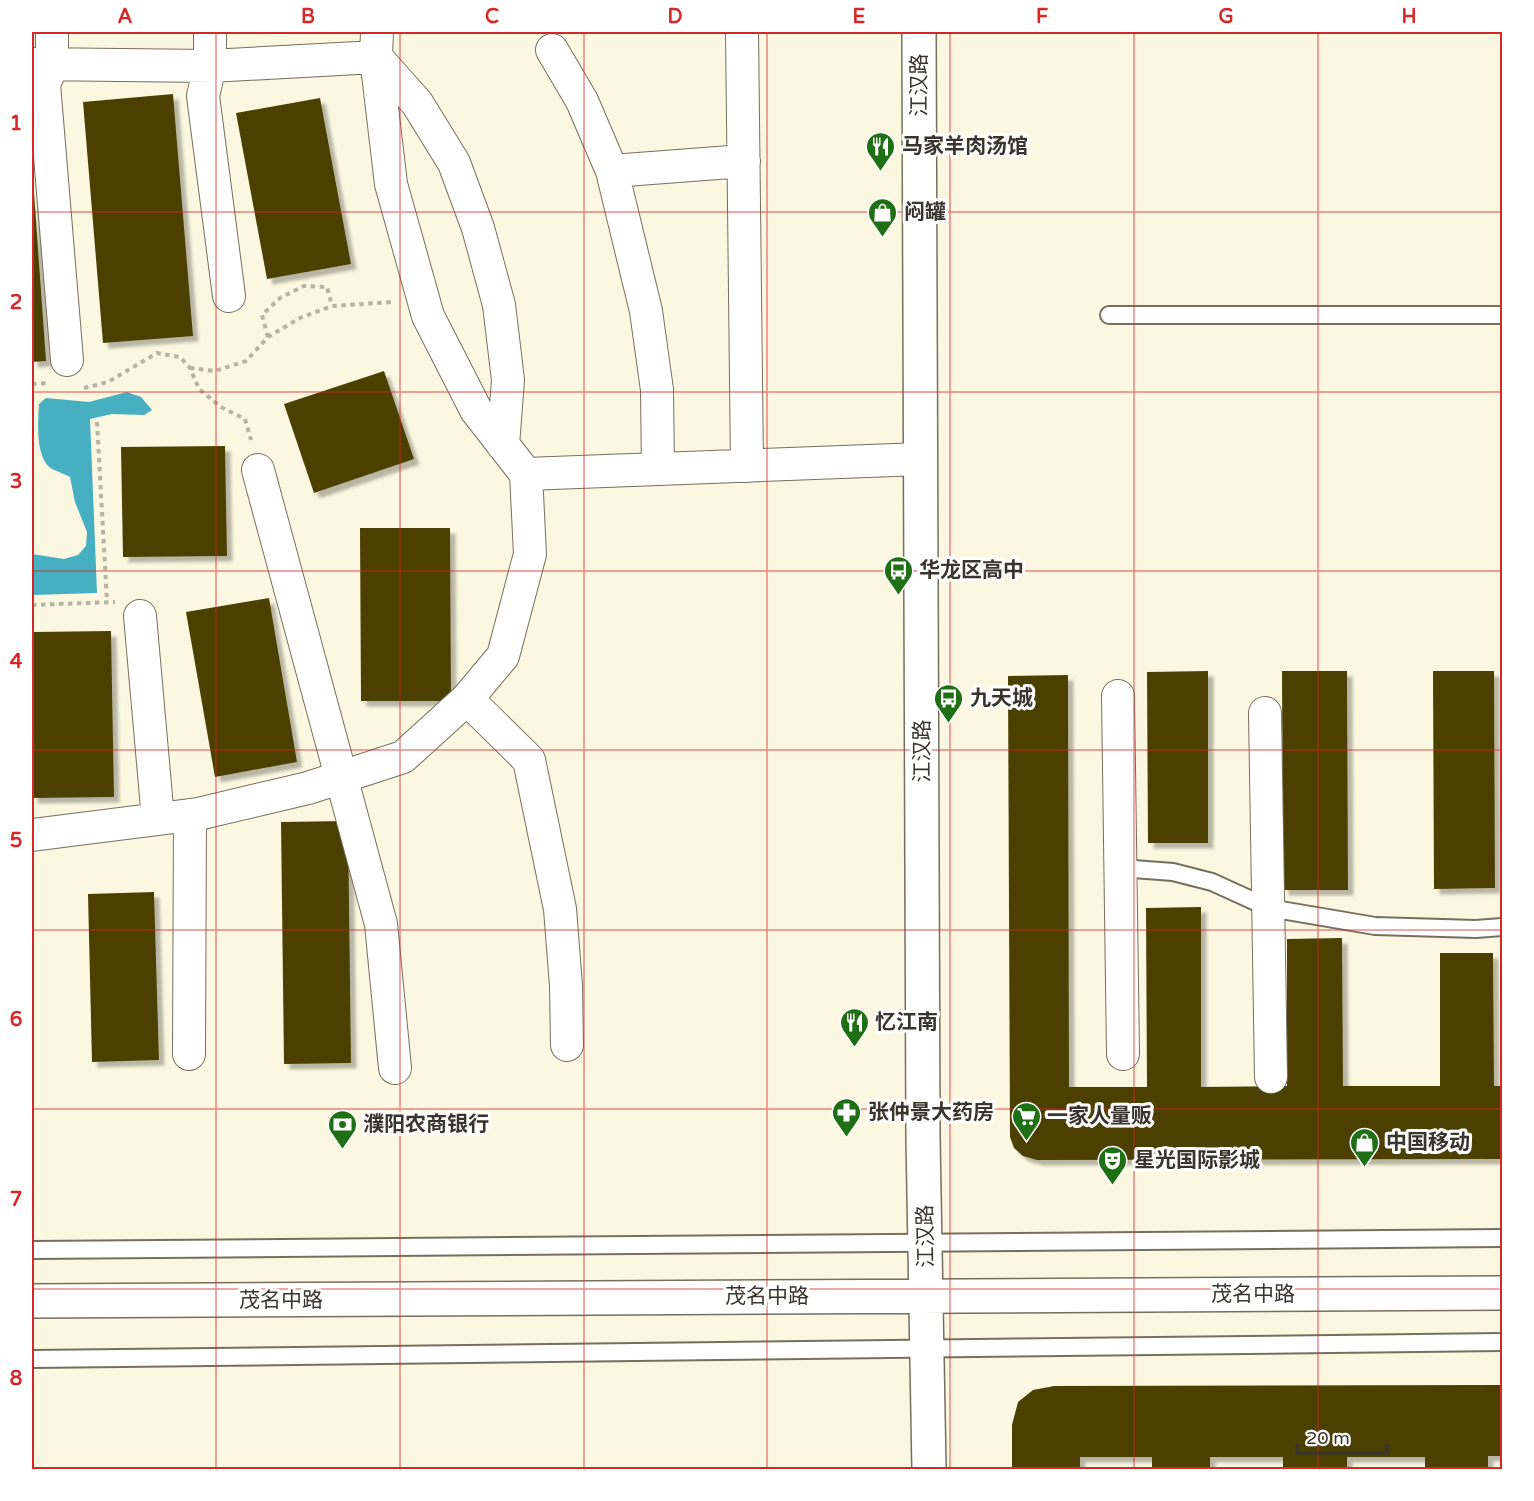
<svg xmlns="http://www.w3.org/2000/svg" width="1534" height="1501" font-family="'Varela Round','Noto Sans SC',sans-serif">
<defs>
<filter id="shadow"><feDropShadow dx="5.5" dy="5.5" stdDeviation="1.5" flood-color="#0004"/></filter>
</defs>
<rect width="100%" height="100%" fill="#fbf7e1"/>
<!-- water -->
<path fill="#46afc1" d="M127,392l14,5 11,13 -8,5 -32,-1 -22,5 7,174 -65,2v-41l32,5 14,-4 8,-9 1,-14 -12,-30 -5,-25c-5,-3 -12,-5 -18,-8 -17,-10 -14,-47 -13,-65l7,-6 43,4z"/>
<!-- building -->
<path fill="#4b4106" filter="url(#shadow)" d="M173,94l20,242 -90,7 -20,-241z
M320,98l31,166 -84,15 -31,-166z
M33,178l13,183 -14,1v-183z
M384,371l30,88 -100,34 -30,-89z
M225,446l2,110 -104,1 -2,-110z
M360,528h90l1,173h-90z
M269,598l28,164 -82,15 -29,-165z
M111,631l3,166 -82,1v-166z
M1208,671v172h-60l-1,-171z
M1282,671h65l1,219h-65z
M1433,671h61l1,217 -61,1z
M1068,675l1,412h78l-1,-179 55,-1v180l86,-1v-147l55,-1 1,148h97v-133h53l1,133h8v73l-465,1 -14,-4 -9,-8 -4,-11 -2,-461z
M348,821l3,242 -67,1 -3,-242z
M154,892l5,168 -67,2 -4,-168z
M1502,1385v71h-14v14h-63v-13h-78v13h-64v-13h-73v13h-58v-13h-72v13h-68v-45l6,-23 15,-12 21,-4z"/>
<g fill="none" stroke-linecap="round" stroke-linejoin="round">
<defs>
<path id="service" d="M1109,315h393
M1120,868l53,4 39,10 57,26 106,18 101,3 26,-2
M32,1250l1470,-12
M32,1359l1470,-17"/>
<path id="minor" d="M52,32v34l-8,18 23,276
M210,32v34l-7,30 26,200
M377,32l-1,25 41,46 37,60 24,65 21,77 9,75 -5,65
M742,32l5,434
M552,50l30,51 30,70 16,66 18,74 11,79 1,79
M32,64l178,2 166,-9 15,127 37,132 48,94 50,64 4,80 -27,102 -36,43 -64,58 -95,31 -110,26 -166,21
M612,171l132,-10
M258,470l123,454 14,144
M526,474l395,-15
M140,616l18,203
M1118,696l5,358
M467,699l62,61 31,149 6,77 1,59
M1265,713l6,364
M189,1054l1,-239"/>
<path id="tertiary" d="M919,32l4,1106 6,332
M32,1301l1470,-8"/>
</defs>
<!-- service casing -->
<use href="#service" stroke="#74705d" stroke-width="20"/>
<!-- minor casing -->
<use href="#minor" stroke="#74705d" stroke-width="34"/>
<!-- tertiary casing -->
<use href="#tertiary" stroke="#74705d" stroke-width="36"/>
<!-- path -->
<path stroke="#b7b4a3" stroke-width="4" stroke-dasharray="4.5 4.5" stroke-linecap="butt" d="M268,337l-6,-22 18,-17 24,-12 23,1 5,19
M190,368l25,3 31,-10 22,-24 32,-19 32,-12 60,-4
M32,384l15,-1
M84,388l24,-6 49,-29 23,4 10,11 9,21 22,18 24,12 6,21
M97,422l10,180
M32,605l83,-3"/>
<!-- service -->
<use href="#service" stroke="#fff" stroke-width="16"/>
<!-- minor -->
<use href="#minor" stroke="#fff" stroke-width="32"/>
<!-- tertiary -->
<use href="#tertiary" stroke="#fff" stroke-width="33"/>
</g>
<!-- grid -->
<path fill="none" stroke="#d62828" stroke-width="1.5" stroke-opacity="0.55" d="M216,32v1438M400,32v1438M584,32v1438M767,32v1438M950,32v1438M1134,32v1438M1318,32v1438M32,212h1470M32,392h1470M32,571h1470M32,750h1470M32,930h1470M32,1109h1470M32,1289h1470"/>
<!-- icons -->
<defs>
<symbol id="restaurant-pin" viewBox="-11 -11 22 30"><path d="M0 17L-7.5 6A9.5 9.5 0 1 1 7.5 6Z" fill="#1f6f15" stroke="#fff"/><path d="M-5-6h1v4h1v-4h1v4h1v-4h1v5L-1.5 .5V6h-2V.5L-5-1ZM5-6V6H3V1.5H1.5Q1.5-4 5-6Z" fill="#fff"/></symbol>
<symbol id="shop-pin" viewBox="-11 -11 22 30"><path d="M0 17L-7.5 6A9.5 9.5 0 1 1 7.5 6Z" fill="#1f6f15" stroke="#fff"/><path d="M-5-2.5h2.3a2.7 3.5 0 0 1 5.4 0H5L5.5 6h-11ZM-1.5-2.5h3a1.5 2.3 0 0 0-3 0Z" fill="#fff"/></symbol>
<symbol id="bus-pin" viewBox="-11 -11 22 30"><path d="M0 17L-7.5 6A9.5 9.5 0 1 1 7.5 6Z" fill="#1f6f15" stroke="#fff"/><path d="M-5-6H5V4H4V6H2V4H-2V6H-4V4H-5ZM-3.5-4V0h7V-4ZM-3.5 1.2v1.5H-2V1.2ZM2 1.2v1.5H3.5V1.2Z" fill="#fff"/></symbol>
<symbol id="pharmacy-pin" viewBox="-11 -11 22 30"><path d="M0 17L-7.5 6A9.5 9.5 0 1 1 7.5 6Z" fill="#1f6f15" stroke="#fff"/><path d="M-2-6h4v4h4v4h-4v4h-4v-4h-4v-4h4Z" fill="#fff"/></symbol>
<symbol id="supermarket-pin" viewBox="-11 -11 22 30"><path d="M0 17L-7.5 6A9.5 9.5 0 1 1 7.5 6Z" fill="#1f6f15" stroke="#fff"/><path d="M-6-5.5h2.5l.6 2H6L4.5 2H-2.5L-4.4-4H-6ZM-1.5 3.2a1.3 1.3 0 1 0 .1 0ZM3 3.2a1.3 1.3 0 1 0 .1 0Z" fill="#fff"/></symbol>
<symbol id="bank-pin" viewBox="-11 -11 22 30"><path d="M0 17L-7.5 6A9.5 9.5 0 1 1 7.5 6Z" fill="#1f6f15" stroke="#fff"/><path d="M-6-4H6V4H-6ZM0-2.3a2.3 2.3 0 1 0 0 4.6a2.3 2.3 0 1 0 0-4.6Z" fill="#fff"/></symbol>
<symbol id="theatre-pin" viewBox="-11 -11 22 30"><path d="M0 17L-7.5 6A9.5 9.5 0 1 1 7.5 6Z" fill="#1f6f15" stroke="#fff"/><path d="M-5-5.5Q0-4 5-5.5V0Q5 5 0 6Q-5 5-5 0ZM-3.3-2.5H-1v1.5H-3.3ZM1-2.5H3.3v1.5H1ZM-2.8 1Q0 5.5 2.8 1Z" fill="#fff"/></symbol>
</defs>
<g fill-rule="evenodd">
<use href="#restaurant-pin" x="864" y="130" width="33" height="45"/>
<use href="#shop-pin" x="866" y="196" width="33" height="45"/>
<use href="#bus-pin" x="882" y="554" width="33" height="45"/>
<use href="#bus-pin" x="932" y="682" width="33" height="45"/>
<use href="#restaurant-pin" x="838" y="1006" width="33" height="45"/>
<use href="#pharmacy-pin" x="830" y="1096" width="33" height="45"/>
<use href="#supermarket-pin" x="1010" y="1100" width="33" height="45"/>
<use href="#bank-pin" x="326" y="1108" width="33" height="45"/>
<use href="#shop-pin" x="1348" y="1126" width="33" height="45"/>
<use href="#theatre-pin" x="1096" y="1144" width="33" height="45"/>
</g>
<g text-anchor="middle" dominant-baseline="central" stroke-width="6" stroke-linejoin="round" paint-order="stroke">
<!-- street labels -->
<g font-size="21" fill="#37352d" stroke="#fff">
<text transform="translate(919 85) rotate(-90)">江汉路</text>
<text transform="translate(922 751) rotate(-90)">江汉路</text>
<text transform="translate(926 1236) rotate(-91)">江汉路</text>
<text x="1253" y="1294">茂名中路</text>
<text x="767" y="1296">茂名中路</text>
<text x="281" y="1300">茂名中路</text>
</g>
<!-- poi labels -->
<g font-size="21" font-weight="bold" fill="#37352d" stroke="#fff" text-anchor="start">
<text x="902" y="146">马家羊肉汤馆</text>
<text x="904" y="212">闷罐</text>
<text x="919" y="570">华龙区高中</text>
<text x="970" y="698">九天城</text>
<text x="875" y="1022">忆江南</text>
<text x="868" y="1112">张仲景大药房</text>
<text x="1047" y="1116">一家人量贩</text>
<text x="363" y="1124">濮阳农商银行</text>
<text x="1386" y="1142">中国移动</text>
<text x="1134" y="1160">星光国际影城</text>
</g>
</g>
<!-- border -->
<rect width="1534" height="1501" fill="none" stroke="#ffffff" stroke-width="66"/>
<!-- scale -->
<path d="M1297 1444v9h90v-9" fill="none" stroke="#37352d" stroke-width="3"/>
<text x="1306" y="1444" font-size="18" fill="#37352d" stroke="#ffffff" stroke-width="4.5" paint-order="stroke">20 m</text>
<rect x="33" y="33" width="1468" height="1435" fill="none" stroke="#d62828" stroke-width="2"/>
<g font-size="20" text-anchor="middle" font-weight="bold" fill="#d62828">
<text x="125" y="23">A</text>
<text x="308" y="23">B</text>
<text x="492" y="23">C</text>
<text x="675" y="23">D</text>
<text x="859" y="23">E</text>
<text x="1042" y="23">F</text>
<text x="1226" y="23">G</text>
<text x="1409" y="23">H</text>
<text x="16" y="130">1</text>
<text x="16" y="309">2</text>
<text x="16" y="488">3</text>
<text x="16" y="668">4</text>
<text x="16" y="847">5</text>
<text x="16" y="1026">6</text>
<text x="16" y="1206">7</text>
<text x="16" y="1385">8</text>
</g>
</svg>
